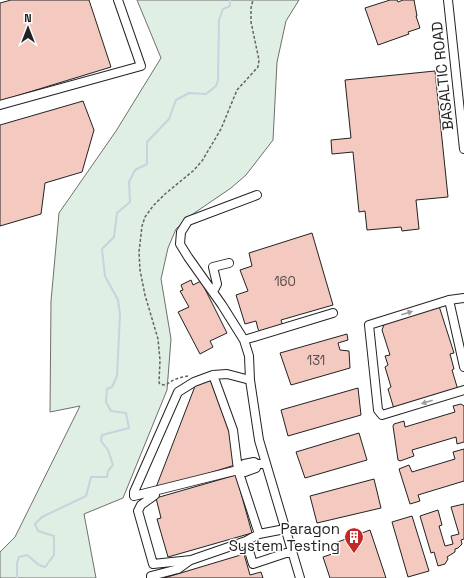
<svg xmlns="http://www.w3.org/2000/svg" width="464" height="578" font-family="'Space Grotesk',sans-serif">
<rect width="100%" height="100%" fill="#fff"/>
<!-- green -->
<path fill="#e0efe3" stroke="#6f6f6f" d="M137,0h162l-13,21 -9,41 -4,78 -27,35 -15,13 -41,28 -14,13 -8,19 -7,31 10,60 -4,51 -44,108 -39,16 12,64h-96v-26l15,-15 65,-131 -30,6 1,-111 8,-88 57,-82 45,-73z"/>
<g fill="none" stroke-linecap="round" stroke-linejoin="round">
<!-- stream -->
<path stroke="#c7d3dd" stroke-width="2" d="M17,578v-15l2,-6 8,-2 12,10 6,2 9,-12v-19l-16,-5 -3,-7 7,-7 44,-21 5,-19h16l1,-6 5,-6 -5,-15 -7,-9 1,-6 27,-7 -3,-15 -15,-2 -5,-9 1,-13 5,-2 5,-11 3,-61 -2,-15 -13,-24 -3,-27 12,-12 3,-24 13,-11 -1,-20 6,-12 12,-6v-22l22,-23 7,-19 13,-7 17,1 10,-8 2,-6 1,-60 4,-11 7,-3v-6"/>
</g>
<!-- building -->
<path fill="#f3c9c0" stroke="#222" d="M11,0h78l22,67 -111,34v-98z
M390,0h7l1,2 5,-2h11l3,16h-1l4,12 -12,4 1,2 -31,11 -13,-37z
M435,71l13,126 -32,3 3,29 -17,2 -1,-4 -34,3 -2,-19 -6,1 -6,-60 -21,2 -1,-14 20,-2 -6,-58z
M83,101l11,29 -12,42 -37,11 -4,31 -41,12v-101z
M312,233l21,72 -52,15 2,7 -22,6 -3,-4 -2,-8 -11,3 -9,-29 12,-4 -8,-21 12,-4 -3,-13z
M191,280l2,5 8,-4 26,52 -17,8 3,6 -13,7 -22,-42 11,-5 -9,-16 3,-1 -2,-5z
M439,306l15,47 -4,1 4,15 -2,1 6,20 -64,19 -6,-20 3,-2 -6,-20 3,-2 -3,-9 5,-1 -8,-25 3,-8z
M347,334l1,6 -10,3 2,7 9,1 1,17 -59,17 -11,-32z
M213,378l15,45 7,42 -80,25 42,-109z
M358,388l3,27 -73,21 -7,-26z
M461,404l3,2v36l-7,2 -1,-7 -44,13 2,6 -14,5 -2,-1 -5,-34 1,-2 10,-3 1,6 50,-15 -2,-6z
M359,433l8,27 -62,18 -9,-26z
M464,449v32l-46,14 2,6 -10,3 -11,-35 10,-4 3,7 43,-13 -2,-7z
M236,475l16,58 -84,24 -11,-38 4,-1 -5,-20z
M374,479l7,29 -64,15 -7,-27z
M464,504v35l-3,1 1,4 -4,4 -3,1v3l-8,5 1,2 -3,5 -7,2 -4,-14 -3,1 -11,-37 18,-6 4,15 -3,1 6,20 8,-2 -2,-8 8,-2 -8,-27z
M412,516l17,55 -21,6 -16,-55z
M370,530l16,48h-56l-7,-21 15,-5 -3,-9z
M244,554l6,21 11,-3 2,6h-99z"/>
<g fill="none" stroke-linecap="round" stroke-linejoin="round">
<defs>
<path id="minor" d="M448,0l16,149
M0,105l141,-39 -23,-66
M213,292l4,-8 -4,-17 16,-4
M464,298l-15,2 -80,25 9,85 4,5 82,-25
M449,300l15,67
M244,340l-22,-35 -34,-48 -8,-13 1,-12 7,-11 69,-26
M213,375l14,-1 23,6
M257,464l-1,4 -11,4 -4,-3 -3,1 -104,26v-4l44,-100 16,-10 19,-7 20,55 5,40 21,64
M241,469l3,-5 10,-2 3,2h5
M155,491v4l-14,10 -3,6 15,53 38,-4 55,-19 13,-7 26,-5
M246,541l7,23 39,-13
M151,578v-2l27,-7 11,-8
M300,578l-41,-138 -9,-60 -1,-24 -5,-16 89,-27"/>
</defs>
<!-- minor casing -->
<use href="#minor" stroke="#222" stroke-width="10"/>
<!-- path -->
<path stroke="#646464" stroke-width="1.5" stroke-dasharray="3 2" stroke-linecap="butt" d="M188,376c-5,1 -10,2 -14,4 -6,2 -8,8 -15,3l1,-23 -2,-21 -13,-44 -5,-25 -1,-18 3,-26 3,-9 8,-11 12,-12 28,-23 9,-10 19,-32 16,-39 21,-23 1,-7 -8,-38v-14l2,-8"/>
<!-- minor -->
<use href="#minor" stroke="#fff" stroke-width="8"/>
</g>
<!-- one-way arrows -->
<defs><path id="oneway-solid" d="M-6-.8H1V-3.2L6.5 0L1 3.2V.8H-6Z"/></defs>
<g fill="#9c9c9c">
<use href="#oneway-solid" transform="translate(407 313) rotate(-18)"/>
<use href="#oneway-solid" transform="translate(427 402) rotate(163)"/>
</g>
<!-- icons -->
<defs>
<symbol id="building-pin" viewBox="-11 -11 22 30"><path d="M0 17L-7.5 6A9.5 9.5 0 1 1 7.5 6Z" fill="#c62828" stroke="#fff"/><path d="M-4-6H4V6H1V3H-1V6H-4ZM-2.5-4.3h1.7v1.8h-1.7ZM.8-4.3h1.7v1.8H.8ZM-2.5-1h1.7V.8h-1.7ZM.8-1h1.7V.8H.8Z" fill="#fff"/></symbol>
</defs>
<g fill-rule="evenodd">
<use href="#building-pin" x="343" y="526" width="22" height="30"/>
</g>
<g text-anchor="middle" dominant-baseline="central" stroke-width="3" stroke-linejoin="round" paint-order="stroke">
<!-- number labels -->
<g font-size="13" fill="#564c4a">
<text x="285" y="281">160</text>
<text x="316" y="360">131</text>
</g>
<!-- street labels -->
<g font-size="15" fill="#222" stroke="#fff">
<text transform="translate(442 76) rotate(-96)">BASALTIC ROAD</text>
</g>
<!-- poi labels -->
<g font-size="15" fill="#222" stroke="#fff" text-anchor="end">
<text x="340" y="528">Paragon<tspan x="340" dy="17">System Testing</tspan></text>
</g>
</g>
<!-- north arrow -->
<g transform="translate(28 28)" stroke="#ffffff" stroke-width="3" paint-order="stroke">
<path d="M0-3L7 15L0 10L-7 15Z" fill="#222222"/>
<text y="-6" font-size="11" font-weight="bold" text-anchor="middle" fill="#222222">N</text>
</g>
</svg>
